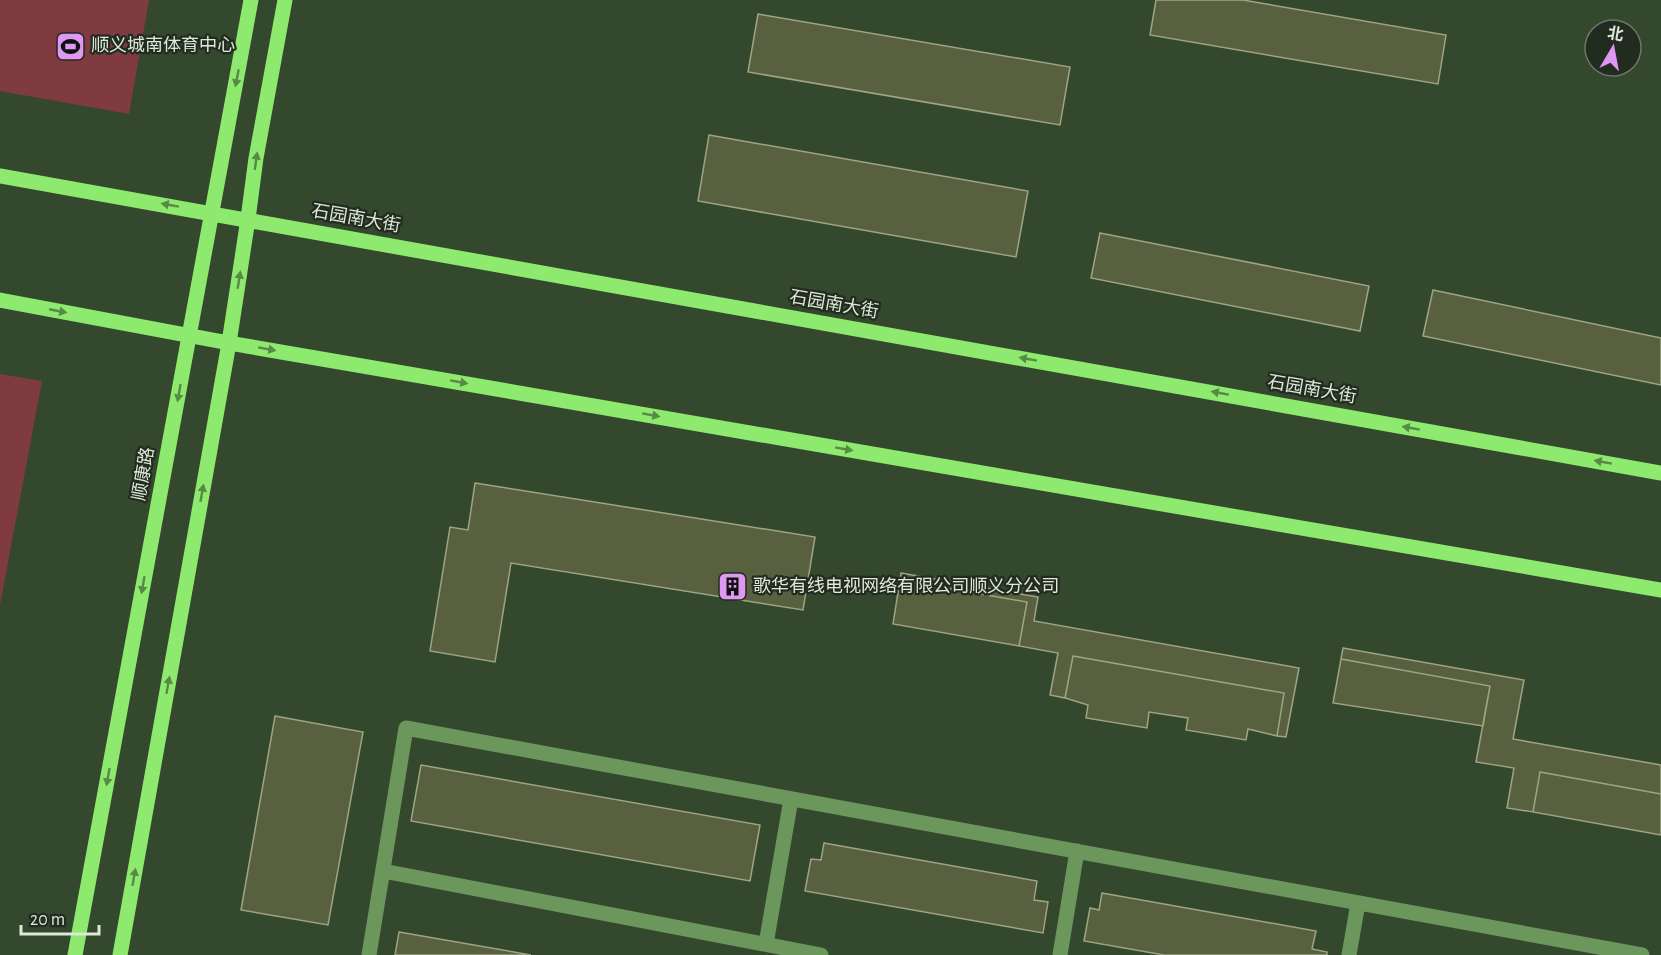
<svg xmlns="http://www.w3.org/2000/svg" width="1661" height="955" font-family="'Alegreya Sans','Noto Sans SC',sans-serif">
<rect width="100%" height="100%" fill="#34482e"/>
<!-- green -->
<path fill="#7f3b3f" d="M0,0h149l-20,114 -129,-23z
M0,374l42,7 -42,224z"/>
<!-- building -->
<path fill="#59603f" stroke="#9da582" stroke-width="1.5" d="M1156,0h87l203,35 -8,49 -288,-49z
M758,14l312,53 -10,58 -312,-53z
M709,135l319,56 -12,66 -318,-56z
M1100,233l269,53 -9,45 -269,-53z
M1433,290l228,48v47l-238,-49z
M475,483l340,54 -12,73 -292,-47 -16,99 -65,-11 20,-124 18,3z
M901,573l137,24 -4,24 265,47 -13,69 -9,-1 7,-43 -211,-37 -8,42 -15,-3 8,-42 -39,-7 8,-44 -127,-22z
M900,580l127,22 -8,44 -126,-22z
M1343,648l181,32 -11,59 148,26v29l-121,-22 -7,40 -26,-4 7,-40 -38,-6 14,-76 -149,-27z
M1073,656l211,37 -7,43 -29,-7 -2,11 -60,-10 2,-12 -39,-6 -2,16 -61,-10 2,-13 -23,-7z
M1341,659l149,27 -7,40 -150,-23z
M275,716l88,16 -35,193 -87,-15z
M421,765l339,60 -10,56 -339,-60z
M1540,772l121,22v41l-128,-23z
M824,843l213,38 -3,19 14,2 -5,31 -238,-42 6,-32 10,1z
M1102,893l214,38 -4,18 15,3v3h-163l-80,-14 6,-33 9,2z
M399,932l132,23h-136z"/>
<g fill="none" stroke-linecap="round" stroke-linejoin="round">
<!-- minor -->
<path stroke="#6b975d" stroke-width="15" d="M383,871l438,84
M766,944l25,-145
M369,955l37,-227 1236,227
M1060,955l17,-104
M1349,955l9,-52"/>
<!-- major -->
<path stroke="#8eea6e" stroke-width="15" d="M0,176l1661,297
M0,300l229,43 1432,247
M75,955l176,-955
M120,955l109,-612 19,-124 8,-61 29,-158"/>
</g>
<!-- one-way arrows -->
<defs><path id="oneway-solid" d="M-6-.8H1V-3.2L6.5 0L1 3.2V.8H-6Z" transform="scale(1.5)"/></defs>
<g fill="#588a46">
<use href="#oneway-solid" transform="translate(237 78) rotate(101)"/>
<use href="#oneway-solid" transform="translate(256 161) rotate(-82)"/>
<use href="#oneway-solid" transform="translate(170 205) rotate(-170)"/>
<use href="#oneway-solid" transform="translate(239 280) rotate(-81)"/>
<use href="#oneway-solid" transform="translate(58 311) rotate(11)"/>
<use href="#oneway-solid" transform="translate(267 349) rotate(10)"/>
<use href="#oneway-solid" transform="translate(1028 359) rotate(-170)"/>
<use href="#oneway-solid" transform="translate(459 382) rotate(10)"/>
<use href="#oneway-solid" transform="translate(179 393) rotate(100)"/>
<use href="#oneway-solid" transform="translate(1220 393) rotate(-170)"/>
<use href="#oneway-solid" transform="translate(651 415) rotate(10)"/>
<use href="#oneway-solid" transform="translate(1411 428) rotate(-170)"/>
<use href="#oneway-solid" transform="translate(844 449) rotate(10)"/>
<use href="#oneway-solid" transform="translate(1603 462) rotate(-170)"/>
<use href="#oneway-solid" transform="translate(202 493) rotate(-80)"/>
<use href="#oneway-solid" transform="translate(143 585) rotate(100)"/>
<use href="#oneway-solid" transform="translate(168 685) rotate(-80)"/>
<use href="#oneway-solid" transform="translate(108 777) rotate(100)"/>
<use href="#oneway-solid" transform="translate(134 877) rotate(-80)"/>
</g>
<!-- icons -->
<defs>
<symbol id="stadium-square" viewBox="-11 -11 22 22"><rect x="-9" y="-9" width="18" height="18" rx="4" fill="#de98f2" stroke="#222b1f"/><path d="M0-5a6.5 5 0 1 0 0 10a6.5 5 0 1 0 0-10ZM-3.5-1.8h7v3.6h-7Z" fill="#111"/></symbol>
<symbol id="building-square" viewBox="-11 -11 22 22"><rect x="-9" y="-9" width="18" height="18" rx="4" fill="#de98f2" stroke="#222b1f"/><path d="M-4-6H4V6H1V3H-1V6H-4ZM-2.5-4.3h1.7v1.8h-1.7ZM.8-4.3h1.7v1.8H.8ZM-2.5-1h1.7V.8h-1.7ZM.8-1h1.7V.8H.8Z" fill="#111"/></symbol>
</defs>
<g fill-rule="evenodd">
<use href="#stadium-square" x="54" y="30" width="33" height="33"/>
<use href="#building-square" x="716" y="570" width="33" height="33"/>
</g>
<g text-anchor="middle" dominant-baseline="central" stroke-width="4.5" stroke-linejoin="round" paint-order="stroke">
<!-- poi labels -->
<g font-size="18" fill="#dce8d8" stroke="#222b1f" text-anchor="start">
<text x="91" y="46">顺义城南体育中心</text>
<text x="753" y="587">歌华有线电视网络有限公司顺义分公司</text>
</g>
<!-- street labels -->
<g font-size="18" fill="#dce8d8" stroke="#222b1f">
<text transform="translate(356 219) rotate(10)">石园南大街</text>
<text transform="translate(834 305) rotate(10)">石园南大街</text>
<text transform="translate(1312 390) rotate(10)">石园南大街</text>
<text transform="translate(144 474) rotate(-80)">顺康路</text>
</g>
</g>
<!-- north arrow -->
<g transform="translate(1613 48) rotate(10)"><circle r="28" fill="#222b1f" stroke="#6c7769" stroke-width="1.5"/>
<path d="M0-4.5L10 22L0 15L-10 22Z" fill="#de98f2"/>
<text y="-9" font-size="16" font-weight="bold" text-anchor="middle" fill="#dce8d8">北</text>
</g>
<!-- scale -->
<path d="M21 925v9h78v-9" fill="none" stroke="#dce8d8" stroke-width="3"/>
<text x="30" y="925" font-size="18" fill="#dce8d8" stroke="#222b1f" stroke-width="4.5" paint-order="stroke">20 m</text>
</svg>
